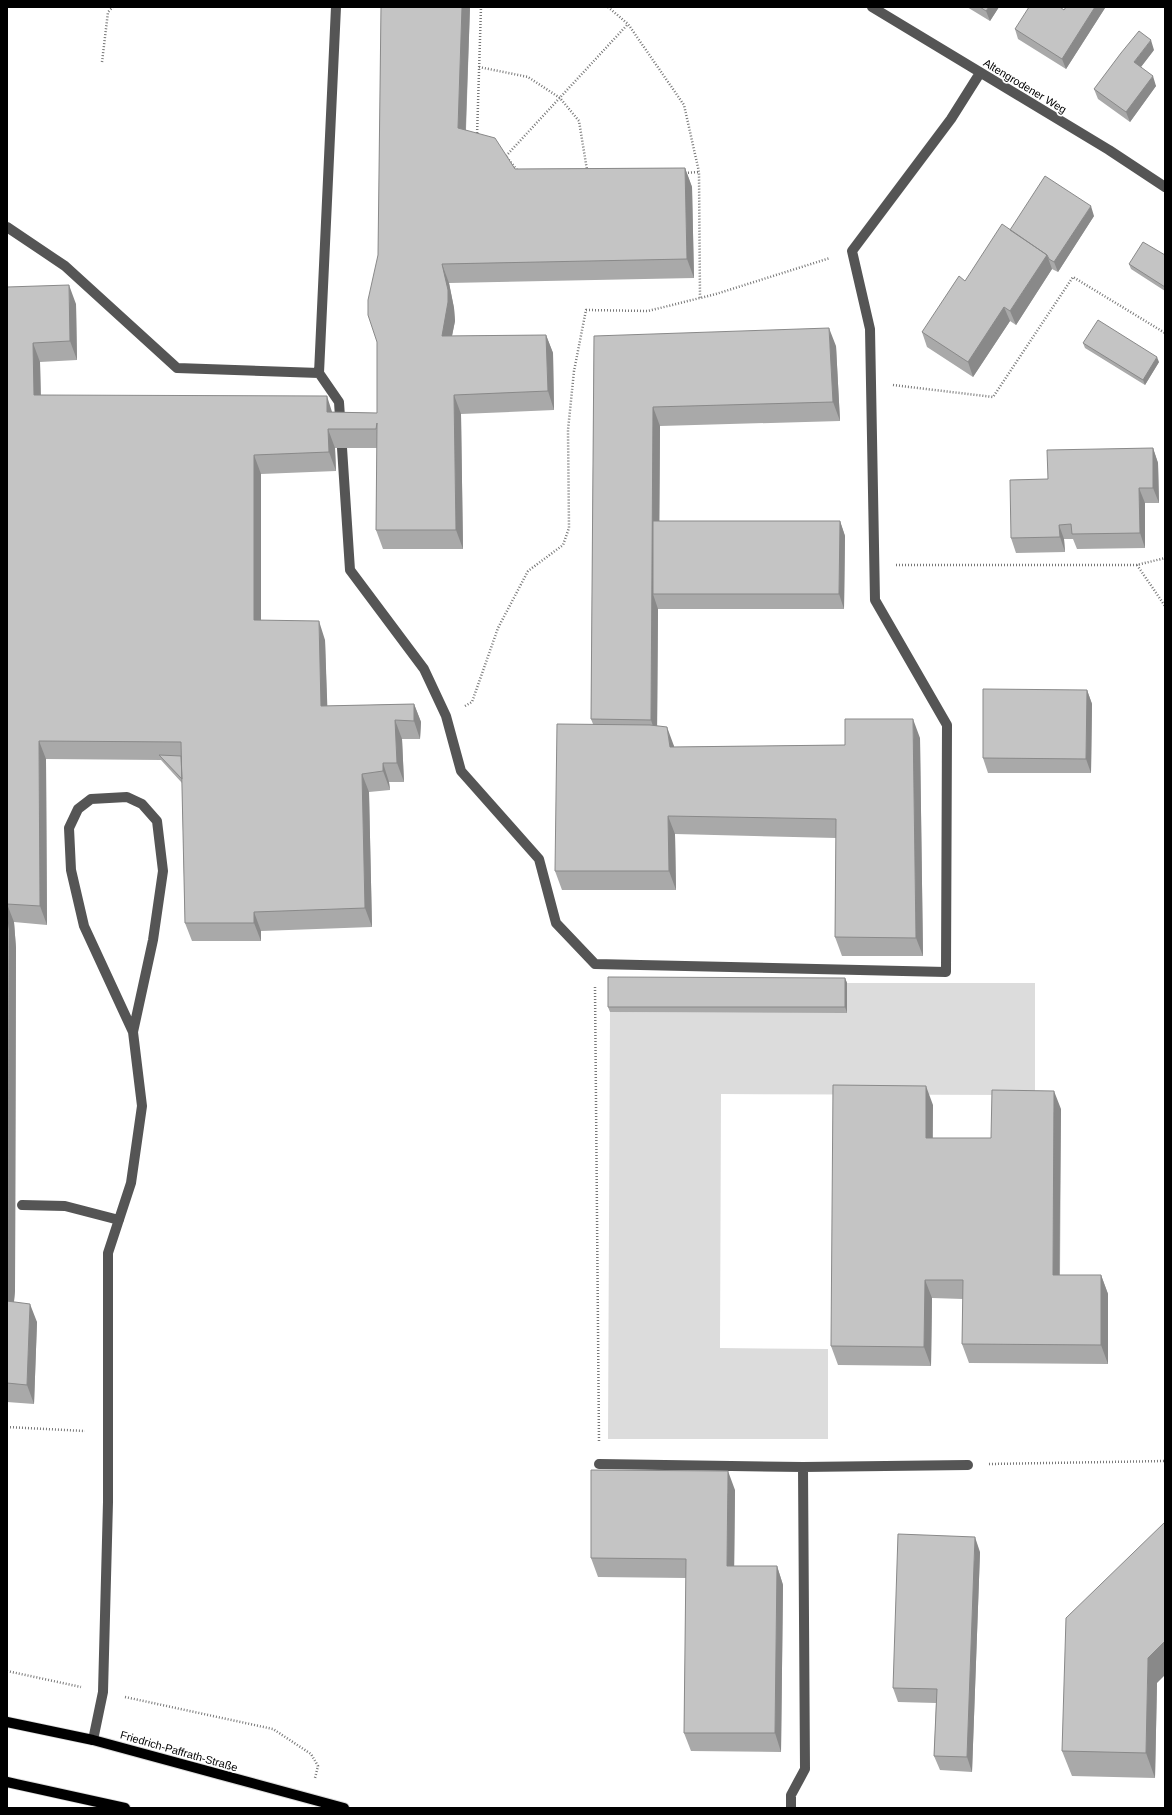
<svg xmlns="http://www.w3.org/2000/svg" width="1172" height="1815" font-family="Helvetica,sans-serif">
<rect width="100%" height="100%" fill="#fff"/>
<!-- green -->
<path fill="#dcdcdc" d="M847,983h188v112l-314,-1 -1,254 108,1v90h-220l2,-427 236,1z"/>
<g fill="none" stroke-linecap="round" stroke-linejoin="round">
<defs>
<path id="major" d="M7,1722l86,18 251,68
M7,1782l118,26"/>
</defs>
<!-- major casing -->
<use href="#major" stroke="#dbdbdb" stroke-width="12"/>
<!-- path -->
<path stroke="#777" stroke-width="2.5" stroke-dasharray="1 2" stroke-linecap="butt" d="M608,7l20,17 56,81 15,67 1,126
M102,62l6,-50 5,-5
M479,67l49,10 32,21 19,23 8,49
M477,136l4,-129
M505,155l12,15
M506,156l122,-132
M685,173l14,-1
M893,385l100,12 80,-120 92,56
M896,565h241l28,-7
M1137,565l28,41
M465,706l7,-4 26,-74 30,-57 35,-26 6,-17 -1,-98 6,-59 12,-61 62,1 68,-17 114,-36
M595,987l4,455
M7,1427l78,4
M989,1464l176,-3
M7,1671l74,16
M125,1697l148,32 38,25 7,12 -3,12"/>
<!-- minor -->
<path stroke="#555" stroke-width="10" d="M336,7l-17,366 20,29 11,168 74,99 22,47 15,55 78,88 17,64 39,41 351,8 1,-247 -72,-125 -5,-271 -18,-78 99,-132 29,-46
M872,7l237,143 56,37
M7,227l58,39 112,102 142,5
M22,1205l43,1 54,14
M599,1464l204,3 165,-2
M93,1740l10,-48 5,-190v-249l23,-70 11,-77 -9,-74 -49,-106 -13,-56 -2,-42 9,-19 13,-10 36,-2 15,7 15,17 6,50 -10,69 -20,92
M791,1808v-13l14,-26 -2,-302"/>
<!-- major -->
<use href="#major" stroke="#000" stroke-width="10"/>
</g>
<!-- wall -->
<path fill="#a9a9a9" d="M381,7h89l-4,123 49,39 170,-1 7,19 2,91 -245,5 5,25 1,13 -3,15 94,-1 7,18 1,57 -93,4 2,135h-80l-7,-19 1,-82h-42l1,23 -75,3v146l64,20 2,66 87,-2 7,18 -1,17h-18l2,43h-15l1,8 -21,2 3,135 -111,4v10h-69l-7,-18 -3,-140 -21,-23 -115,-1 1,166 -33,-3 2,26 -1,343 -1,11 23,20 -3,82 -27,-2v-1115l69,17 1,56 -37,2 1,33 292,17 44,1z
M967,7h32l-9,14z
M1066,7h38l1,1 -39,61 -48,-30 -3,-10 49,-19z
M1154,50l-13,17 15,19 -26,36 -32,-23 -4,-10z
M1094,216l-36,56 -6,-3 -36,56 -6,-4 -37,56 -46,-30 -5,-15 43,-51 45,-51z
M1165,255v36l-34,-22 -2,-5z
M594,336l242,10 4,75 -180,5 -1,95h181l5,15 -1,73h-186l-1,117 17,20v1l171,-2 75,-7 3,218h-81l-7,-19 1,-99 -161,-4 1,56h-114l-7,-19 38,-147 -2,-5z
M1083,343l76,19 -14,23 -60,-37z
M1153,448l5,15 1,40h-14v45l-68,1 -4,-10h-9l1,13 -49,1 -5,-15 37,-59z
M1087,690l5,14 -1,69h-103l-5,-15z
M845,978l2,5v30l-237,-1 -2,-5z
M933,1105v33h58l70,-29 -1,166h41l7,19v70l-139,-1 -7,-19 1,-45 -31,-1 -1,68 -93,-1 -7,-19z
M735,1490l-1,76h43l6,19 -2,167 -90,-1 -7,-18 2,-155 -88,-1 -7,-19z
M980,1552l-8,220 -32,-2 -6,-14 2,-53 -38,-1 -5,-14z
M1157,1683l-2,95 -83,-2 -10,-25z"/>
<!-- shaded-wall -->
<path fill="#898989" d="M462,7h8l-5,139 -7,-18z
M989,7h10l-9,14 -4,-10z
M1095,7h9l1,1 -39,61 -4,-10z
M1151,40l3,10 -17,22 -3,-10z
M1153,76l3,10 -26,36 -4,-10z
M685,168l7,19 2,91 -7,-19z
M1091,206l3,10 -36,56 -4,-10z
M1047,255l5,14 -36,56 -6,-14z
M442,264l7,19 5,25 1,13 -7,34 -6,-19z
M69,285l7,19 1,56 -7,-19z
M1004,307l6,14 -37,56 -5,-15z
M829,328l7,18 4,75 -7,-19z
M546,335l7,18 1,57 -6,-19z
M33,343l7,19 1,51 -7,-18z
M1157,357l2,5 -14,23 -2,-5z
M454,395l7,19 2,135 -7,-19z
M327,396l6,19 -6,-3z
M653,407l7,19 -1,168h-6l5,15 -1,130 -6,-19z
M328,429l7,19 1,23 -7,-19z
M1153,448l5,15 1,40 -6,-15z
M254,455l7,19v165l-7,-19z
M1139,488l6,15v45l-5,-15z
M840,521l5,15 -1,73 -5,-15z
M1059,525l5,14 1,13 -5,-15z
M319,621l6,19 3,85 -7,-19z
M1087,690l5,14 -1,69 -5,-14z
M414,704l7,18 -1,17 -6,-18z
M913,719l7,19 3,218 -7,-18z
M395,720l7,19 2,43 -7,-19z
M667,727l7,19 3,20 -7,-19z
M39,741l7,18 1,166 -7,-19z
M383,763l6,19 1,8 -7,-19z
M362,774l7,18 3,135 -7,-19z
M668,816l7,18 1,56 -7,-19z
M7,904l7,18 2,26 -1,343 -3,29 -5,-13z
M254,912l7,19v10l-7,-18z
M845,978l2,5v30l-2,-6z
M926,1086l7,19 -1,52 -6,-19z
M1054,1091l7,18 -2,185 -6,-19z
M1101,1275l7,19v70l-7,-19z
M925,1280l7,18 -1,68 -7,-19z
M30,1304l7,18 -3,82 -7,-19z
M728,1471l7,19 -1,94 -7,-18z
M975,1537l5,15 -8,220 -5,-15z
M777,1566l6,19 -2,167 -6,-19z
M1165,1641v34l-8,8 -2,95 -9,-25 2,-95z"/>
<!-- building -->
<path fill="#c4c4c4" stroke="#898989" d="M381,7h81l-4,121 37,10 20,31 170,-1 2,91 -245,5 6,26v12l-6,34 104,-1 2,56 -94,4 2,135h-80l1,-107 -1,6h-48l1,23 -75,3v165l65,1 2,85 93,-2v17l-19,-1 2,43h-14v8l-21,3 3,134 -111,4v11h-69l-4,-181 -142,-1 1,165 -33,-2 2,25 -1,344 -1,9v-995l62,-2 1,56 -37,2 1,52 293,1v16l50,1v-71l-9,-27v-15l10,-45z
M980,7h9l-3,4z
M1029,7h31l4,3 2,-3h29l-33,52 -47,-30z
M1139,31l12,9 -17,22 19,14 -27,36 -32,-23 27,-36z
M1045,176l46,30 -37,56 -5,-3 -2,-4 -37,-25z
M1002,224l45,31 -37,56 -6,-4 -36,55 -46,-30 37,-56 6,5z
M1143,242l22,13v32l-36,-23z
M1098,320l59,37 -14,23 -60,-37z
M829,328l4,74 -180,5 -2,313 -60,-1 3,-383z
M1153,448v40h-14l1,45 -68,1 -1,-10 -12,1 1,12 -49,1 -1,-58 38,-1 -1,-29z
M653,521h187l-1,73h-186z
M983,689l104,1 -1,69 -103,-1z
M845,719h68l3,219 -81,-1 1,-118 -168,-3 1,55h-114l2,-147 93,1 17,2 3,20 175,-2z
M159,755l22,1 1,23z
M608,977l237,1v29h-237z
M833,1085l93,1v52h65l1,-48 62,1 -1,184h48v70l-139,-1 1,-64h-38l-1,67 -93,-1z
M7,1301l23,3 -3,81 -20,-2z
M591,1470l137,1 -1,95h50l-2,167h-91l2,-174 -95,-1z
M1165,1522v119l-17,17 -2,95 -84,-2 4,-133z
M898,1534l77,3 -8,220 -33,-1 3,-67 -44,-1z"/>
<g text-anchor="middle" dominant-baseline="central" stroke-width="3.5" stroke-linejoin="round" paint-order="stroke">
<!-- street labels -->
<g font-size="11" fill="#000" stroke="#fff">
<text transform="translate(1025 86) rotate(31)">Altengrodener Weg</text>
<text transform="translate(179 1751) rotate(16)">Friedrich-Paffrath-Straße</text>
</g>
</g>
<!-- border -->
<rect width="1172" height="1815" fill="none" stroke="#000000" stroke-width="16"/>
</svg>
